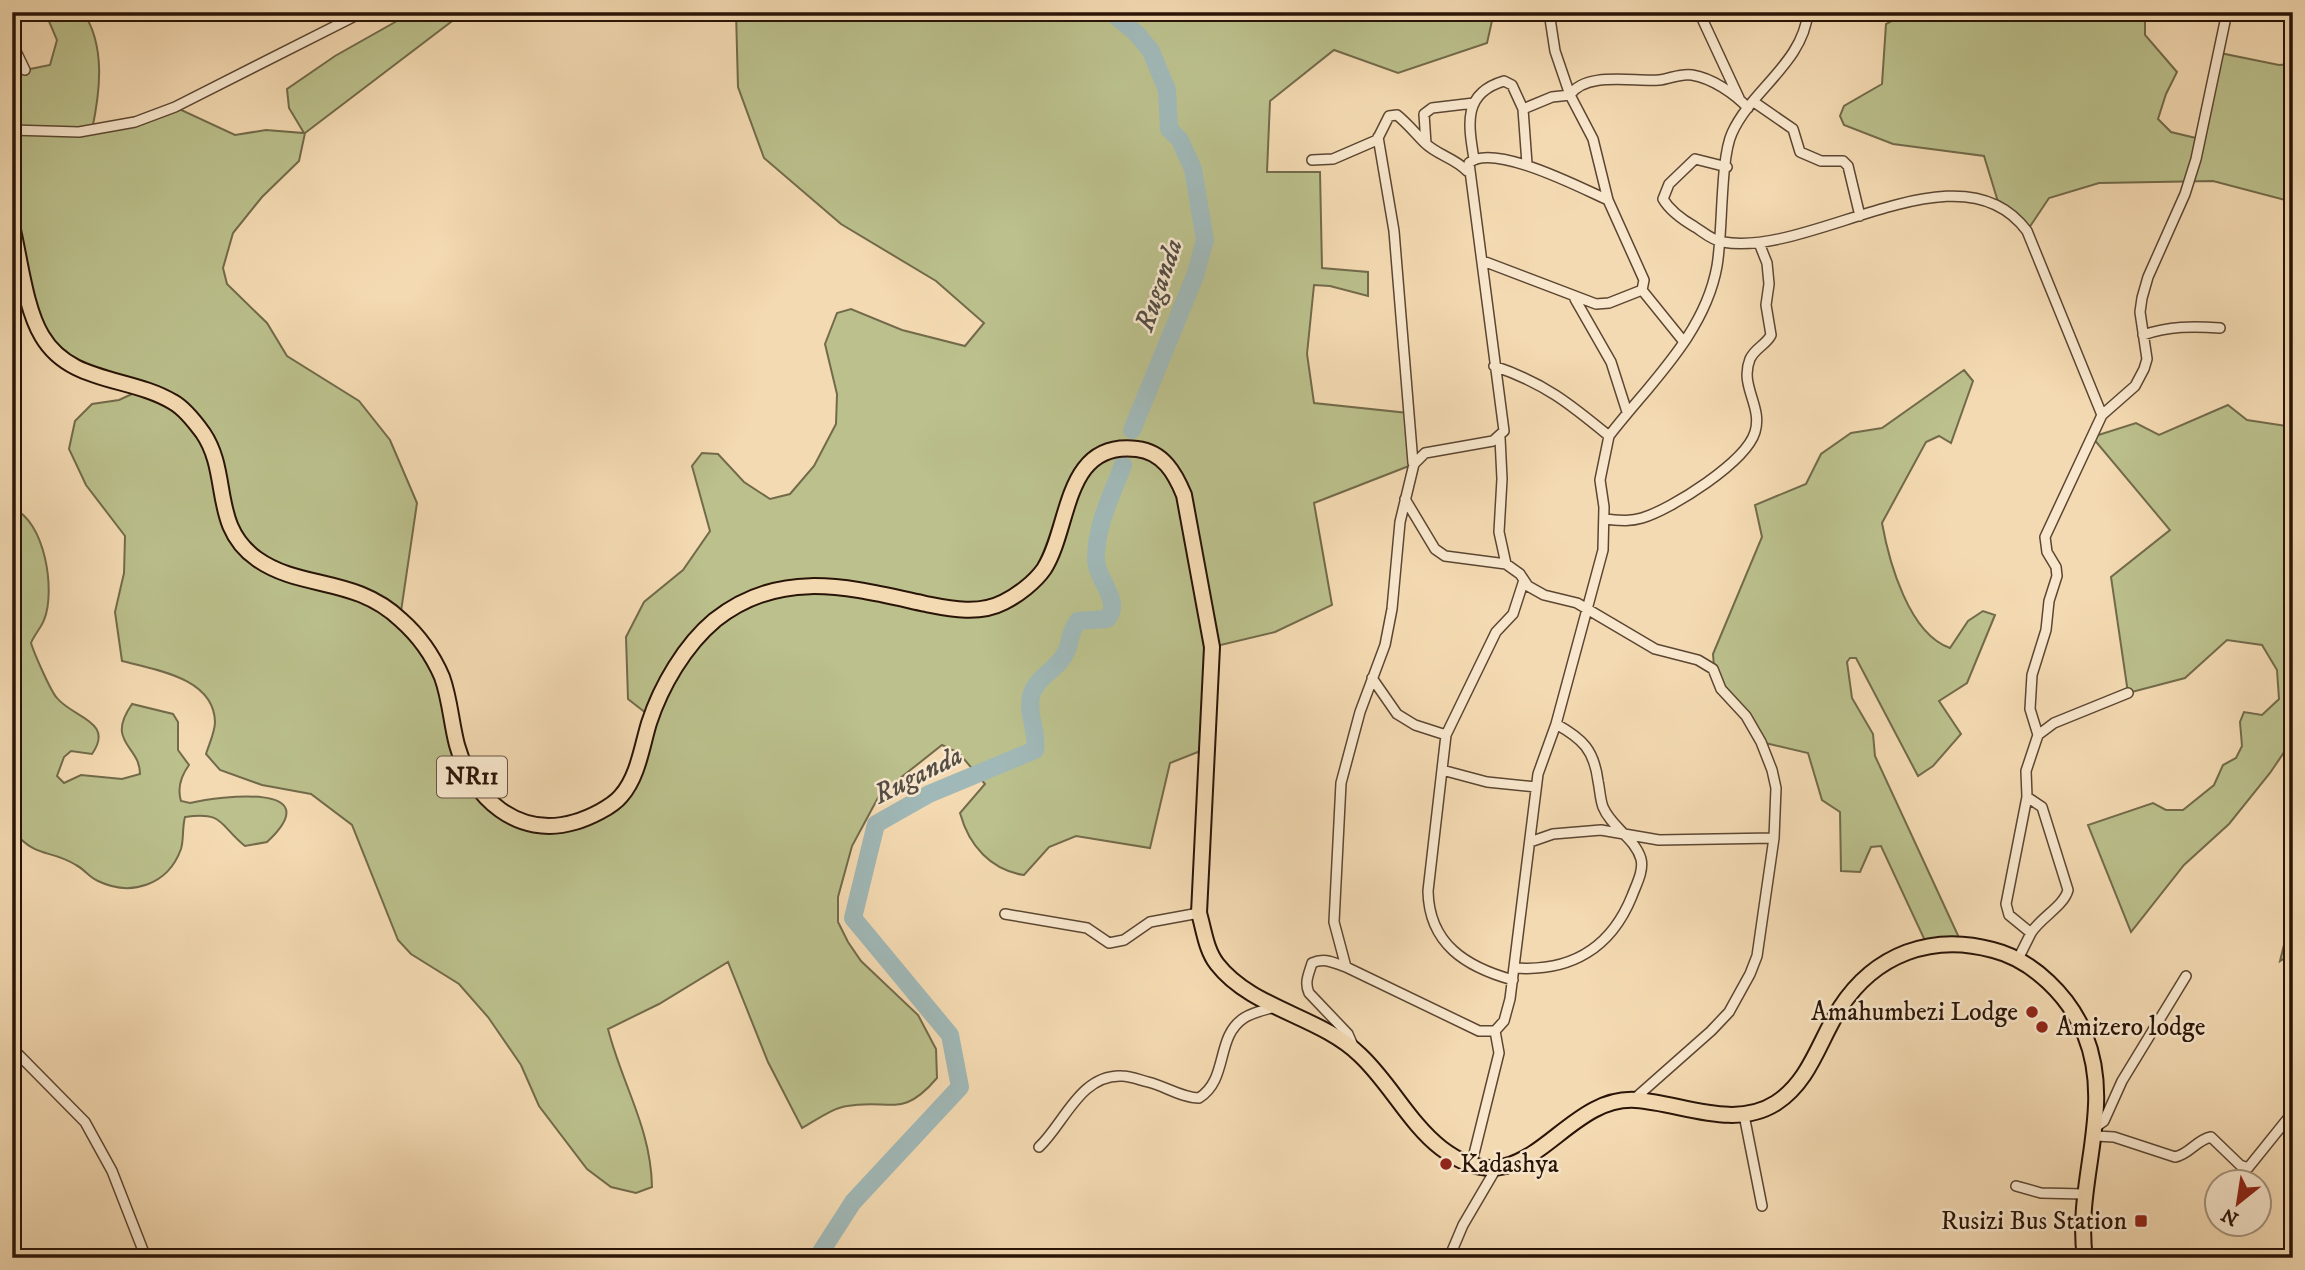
<svg xmlns="http://www.w3.org/2000/svg" width="2305" height="1270" font-family="'IM FELL DW Pica',serif">
<rect width="100%" height="100%" fill="#f4dab2"/>
<filter id="stains"><feTurbulence type="fractalNoise" baseFrequency=".00286" numOctaves="4"/><feColorMatrix values="0 0 0 0 .2 0 0 0 0 .09 0 0 0 0 .02 0 0 0 .5 -.17"/></filter>
<radialGradient id="worn" r=".72"><stop offset=".6" stop-color="#630" stop-opacity="0"/><stop offset="1" stop-color="#630" stop-opacity=".3"/></radialGradient>
<!-- green -->
<path fill="#bbc08c" stroke="#726a4a" stroke-width="2" d="M45,12h38c23,34 17,80 9,118l83,-23 60,28 31,-5 38,3 -15,-25 -2,-19 48,-33 78,-44h51l-159,121 -6,28 -37,36 -29,36 -10,35 4,16 40,39 20,33 72,45 31,39 27,63 -17,115 40,54 18,78 41,61 64,13 58,-27 30,-80 -23,-18 -2,-62 18,-35 39,-32 27,-39 -18,-65 10,-13 16,1 26,28 26,17 20,-5 24,-28 22,-42 1,-30 -12,-50 12,-31 14,-4 51,21 63,16 19,-23 -48,-42 -95,-57 -77,-66 -26,-71 -2,-75h758l-7,31 -89,30 -64,-23 -64,51 -3,71h53l2,96 46,4v24l-38,-10 -16,-1 -7,69 7,49 94,10 6,51 -100,39 18,102 -57,27 -63,15 -4,101 -38,15 -20,85 -74,-12 -27,11 -25,28c-33,-5 -55,-29 -64,-62l25,-29 -26,-31 -17,-8 -62,49 -28,52 -14,51v25l10,20 13,19 57,54 18,34 1,29c-36,42 -46,20 -90,28 -15,2 -32,15 -45,22l-34,-66 -40,-100 -69,42 -51,25c14,55 43,99 44,158l-16,6 -25,-6 -24,-18 -48,-63 -18,-41 -33,-48 -29,-33 -48,-30 -13,-14 -46,-115 -41,-31 -49,-9 -42,-15 -14,-16c3,-10 9,-22 9,-32 -1,-44 -59,-52 -93,-61l-7,-49 9,-39 1,-37 -39,-51 -17,-36 6,-28 17,-17 27,-4 22,-10 -45,-14 -53,-39 -31,-111v-183l13,27 25,-5 7,-25z
M1908,12h237v23l32,37 -11,22 -8,25 13,13 29,7 20,-86 59,12 14,-1v138l-80,-21 -114,2 -50,15 -22,33 -28,-26 -15,-49 -91,-12 -49,-19 -4,-9 4,-10 38,-22 4,-60z
M1964,370l9,11 -22,62 -12,-7 -13,6 -44,81c7,39 27,111 68,125l18,-27 15,-10 12,4 -28,68 -28,18 22,33 -28,32 -15,10 -62,-118h-6l-3,4 5,36 21,36 2,22 86,186 -34,3 -46,-99 -10,1 -11,25 -19,-1 -1,-59 -18,-12 -14,-47 -47,-11c-20,-27 -48,-53 -48,-88l49,-117 -7,-32 51,-21 15,-30 30,-21 31,-5z
M2228,405l19,15 46,7v312l-23,34 -41,51 -45,41 -53,67 -43,-107 65,-22 13,7h17l31,-25 9,-20 13,-7 6,-12 -2,-24 4,-10 18,3 17,-16 -2,-29 -15,-25 -35,-5 -42,38 -57,15 -17,-116 59,-47 -78,-93 44,-14 23,12z
M12,508c33,12 44,83 32,112 -3,8 -10,15 -13,23 3,10 20,49 26,55 16,20 58,23 35,56l-21,-3 -7,6 -7,19 7,7 17,-8 41,4 18,-5c0,-29 -35,-31 -8,-70l41,10 5,8v28l11,15c-8,11 -12,23 -8,36l9,2c29,-7 141,-21 77,39l-22,4c-26,-21 -21,-35 -60,-29 -3,11 -1,22 -4,32 -13,36 -50,48 -83,32 -9,-4 -14,-12 -22,-16 -28,-17 -38,-5 -64,-35z
M2293,908v45l-13,8z"/>
<g fill="none" stroke-linecap="round" stroke-linejoin="round">
<!-- river -->
<path stroke="#a0b8b7" stroke-width="18" d="M1111,12l26,22 14,17 16,39 2,39 11,11 13,29 12,71 -10,36 -63,154
M817,1258l36,-56 107,-115 -10,-52 -97,-117 23,-94 53,-30 106,-44c3,-19 -8,-35 -4,-54 5,-20 28,-27 35,-44 6,-12 1,-15 12,-31l29,-2c16,-18 -11,-39 -11,-60 0,-34 15,-62 27,-94"/>
<defs>
<path id="minor" d="M1699,12l40,86
M12,43l13,27
M1754,102l39,27 7,23 21,9h22l5,5 12,50
M1523,109l4,55
M12,130l67,2 56,-10 40,-15 188,-95
M1378,137l16,94 19,232
M1426,144l-2,-30 8,-6 42,-5
M1474,159c-6,-36 -11,-66 30,-78l8,4 11,24 29,-12 18,-2 -15,-44 -6,-39
M1312,160l21,-1 44,-19 12,-24 8,-1c11,9 18,18 28,28 12,12 30,15 42,28
M1727,167l-32,-8 -26,25 -6,15c7,12 20,21 32,28 8,5 18,14 28,15 89,16 237,-102 304,-11l75,184
M1483,261l113,43 13,-1 33,-13 42,52
M1642,290l2,-10 -36,-80 -15,-61 -23,-44c16,-24 64,-13 89,-15 11,-1 21,-7 33,-5 20,3 43,19 56,33
M1575,299l36,63 16,50
M2143,335c26,-9 50,-9 77,-7
M1494,366c50,17 75,37 115,70
M1500,438l2,41 -3,53 7,32
M1405,499l30,50 10,7 61,8 14,10 8,12 16,9 33,8 78,46 43,11 15,9 8,20 25,27 15,26 11,28 4,18 -2,50 -17,118 -7,18 -21,38 -18,19 -78,69
M1604,519c13,1 25,3 38,-1 30,-9 104,-56 113,-86 8,-26 -16,-46 -5,-73 5,-11 16,-14 21,-24l-5,-30 3,-21 -2,-21 -8,-20
M1372,678l25,36 18,11 31,10 -18,156c1,53 38,76 85,89
M1446,735l50,-103 17,-18 11,-34
M2038,735l16,-12 74,-30
M1442,770l45,12 49,5
M2027,797l15,10 26,83c-4,16 -28,28 -37,43
M1530,842l23,-8 48,-4 58,10 115,-2
M1005,914l82,14 22,15 15,-3 26,-18 49,-9
M2018,959l13,-26 -22,-18 -3,-11 21,-107 -1,-26 12,-36 -8,-26 2,-34 14,-45 3,-29 8,-25 -1,-9 -9,-15 -2,-15 57,-122 33,-29 9,-17 3,-10 -7,-47 2,-14 6,-21 37,-83 11,-35 31,-147
M1346,967l-12,-45 7,-139 19,-71 25,-67 7,-36 8,-87 14,-58 11,-11 68,-12 11,-10 -35,-268c24,-21 112,25 139,37
M1515,968c56,4 96,-20 117,-72 4,-11 12,-25 9,-37 -6,-21 -30,-32 -38,-52 -3,-8 -3,-17 -5,-26 -4,-31 -15,-42 -42,-57
M12,1048l73,74 27,49 34,87
M1354,1048l-6,-14 -39,-41c-5,-11 0,-19 3,-30 13,-6 22,0 34,4l133,64h16l9,-10 6,-22 28,-225 18,-50 47,-174 1,-43 -4,-27 9,-44c40,-52 96,-102 108,-170 6,-34 3,-107 15,-133 20,-44 71,-70 76,-121
M1744,1115l18,91
M2097,1126l7,-5 18,-40 64,-105
M2096,1136l18,1 61,20c15,-3 21,-17 36,-20l29,28 8,3 45,-56
M1039,1147c25,-23 41,-73 83,-71 8,0 18,4 26,6 17,4 34,16 51,16 30,-19 16,-61 45,-80 9,-6 21,-8 31,-11
M1471,1166l28,-113 -4,-22
M2016,1186l25,7 42,1
M147,1255l22,3
M1449,1258l14,-33 34,-58"/>
<path id="trunk" d="M12,226c8,32 13,82 30,110 28,48 88,40 131,66 11,6 22,20 30,31 28,41 7,93 54,126 44,31 98,17 144,61 17,15 32,36 41,57 8,22 9,45 15,68 15,53 61,94 118,77 14,-4 37,-15 46,-26 17,-19 21,-50 28,-73 12,-37 36,-78 66,-103 67,-53 137,-32 211,-16 25,5 53,11 78,-2 14,-7 31,-20 40,-33 27,-42 19,-129 93,-120 26,3 38,24 47,46l28,152 -13,266c5,17 7,37 18,51 35,45 103,52 143,91 30,28 49,68 81,93 86,66 119,-53 195,-48 45,3 98,30 140,3 34,-22 43,-62 64,-95 35,-54 92,-75 153,-58 40,10 77,47 92,85 30,74 -11,147 0,223"/>
</defs>
<!-- minor casing -->
<use href="#minor" stroke="#5c4632" stroke-width="12"/>
<!-- trunk casing -->
<use href="#trunk" stroke="#291407" stroke-width="18"/>
<!-- minor -->
<use href="#minor" stroke="#f8e7cd" stroke-width="9"/>
<!-- trunk -->
<use href="#trunk" stroke="#f4dab2" stroke-width="14"/>
</g>
<!-- markers -->
<g fill="#8f2418" stroke="#f8e7cd" stroke-width="2.5">
<circle cx="2032" cy="1012" r="7"/>
<circle cx="2042" cy="1027" r="7"/>
<circle cx="1446" cy="1164" r="7"/>
<rect x="2134" y="1214" width="14" height="14" rx="3.5"/>
</g>
<g text-anchor="middle" dominant-baseline="central" stroke-width="5" stroke-linejoin="round" paint-order="stroke">
<!-- shield labels -->
<rect fill="#f8e7cd" stroke="#675342" stroke-width="2" x="437" y="756.5" width="70" height="41" rx="5"/>
<g font-size="24" font-weight="bold" fill="#291407">
<text x="472" y="777">NR11</text>
</g>
<!-- poi labels -->
<g font-size="26" fill="#291407" stroke="#f8e7cd" text-anchor="end">
<text x="2018" y="1012">Amahumbezi Lodge</text>
<text x="2056" y="1027" text-anchor="start">Amizero lodge</text>
<text x="1460" y="1164" text-anchor="start">Kadashya</text>
<text x="2127" y="1221">Rusizi Bus Station</text>
</g>
<!-- water labels -->
<g font-size="28" font-style="italic" fill="#534d45" stroke="#f8e7cd">
<text transform="translate(1159 285) rotate(-71)">Ruganda</text>
<text transform="translate(918 775) rotate(-27)">Ruganda</text>
</g>
</g>
<!-- margin -->
<rect width="2305" height="1270" fill="none" stroke="#f4dab2" stroke-width="42"/>
<rect x="14" y="14" width="2277" height="1242" fill="none" stroke="#291407" stroke-width="3.5"/>
<rect x="21" y="21" width="2263" height="1228" fill="none" stroke="#291407" stroke-width="2"/>
<!-- north arrow -->
<g transform="translate(2238 1203) rotate(210)"><circle r="33" fill="#f8e7cd" stroke="#a5937e" stroke-width="2"/>
<path d="M0-5L12 26L0 18L-12 26Z" fill="#8f2418"/>
<text y="-10" font-size="19" font-weight="bold" text-anchor="middle" fill="#291407">N</text>
</g>
<rect width="100%" height="100%" filter="url(#stains)"/>
<rect width="100%" height="100%" fill="url(#worn)"/>
</svg>
